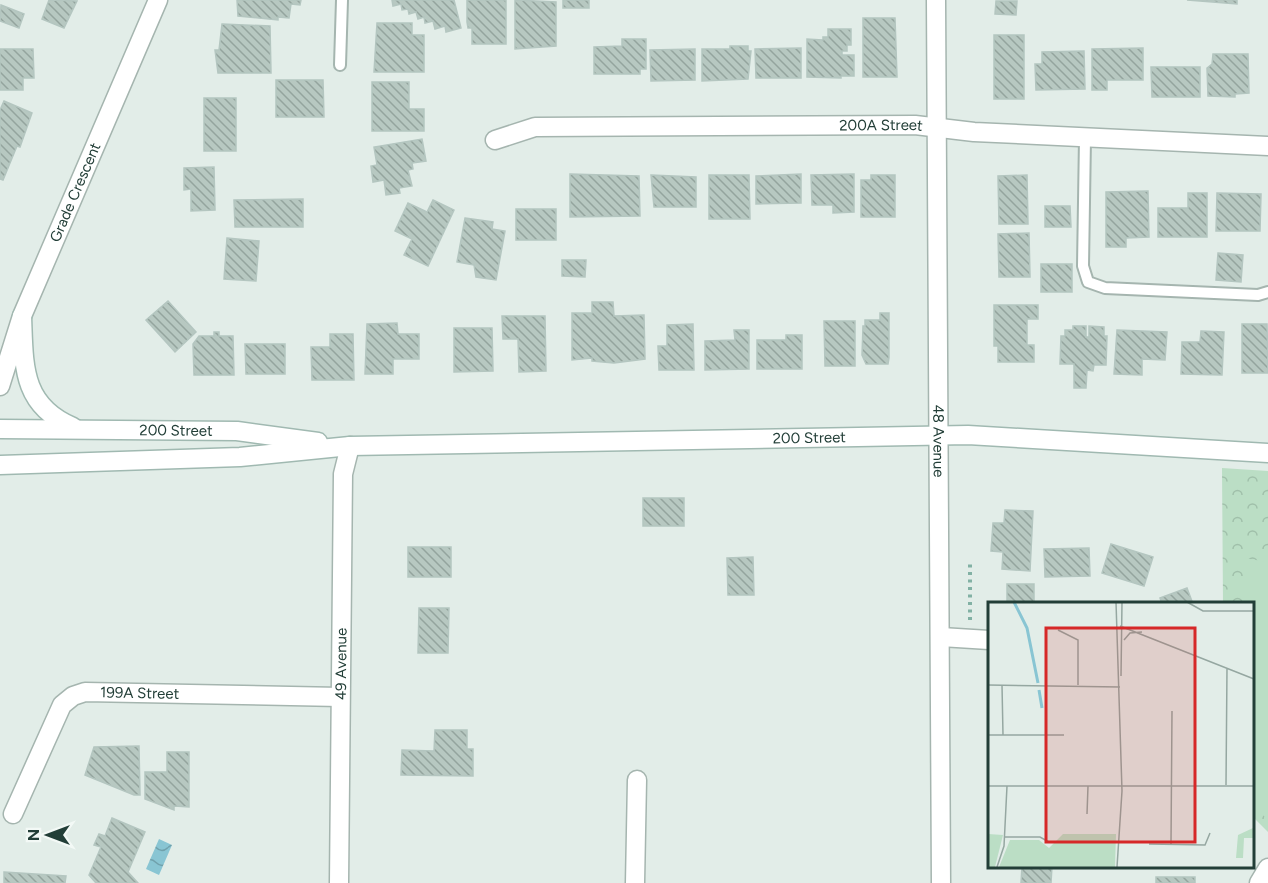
<svg xmlns="http://www.w3.org/2000/svg" width="1268" height="883" font-family="Figtree,sans-serif">
<defs>
<pattern id="park-crowns" width="20" height="18" patternUnits="userSpaceOnUse" patternTransform="scale(1.5)"><rect width="20" height="18" fill="#bbdec5"/><path d="M2 6a3 3 0 1 1 6 0M12 15a3 3 0 1 1 6 0" fill="none" stroke="#a0c0aa"/></pattern>
<pattern id="water-waves" width="16" height="10" patternUnits="userSpaceOnUse" patternTransform="scale(1.5)"><rect width="16" height="10" fill="#89c5d3"/><path d="M0 5q4-4 8 0t8 0" fill="none" stroke="#70a1ac"/></pattern>
<pattern id="building-back-hatch" width="6" height="6" patternUnits="userSpaceOnUse" patternTransform="scale(1.5)"><rect width="6" height="6" fill="#b7c8c1"/><path d="M-1 5l2 2M0 0l6 6M5-1l2 2" fill="none" stroke="#94a49e"/></pattern>
</defs>
<rect width="100%" height="100%" fill="#e2ede8"/>
<!-- park -->
<path fill="url(#park-crowns)" d="M1222,468l46,3v361l-16,-16v-212h-29z"/>
<!-- pitch -->
<path fill="#bbdec5" d="M1244,558l24,4v259l-16,-20v-197h-8z"/>
<!-- water -->
<path fill="url(#water-waves)" d="M159,839l13,6 -13,30 -13,-6z"/>
<!-- building -->
<path fill="url(#building-back-hatch)" stroke="#b4c6c0" stroke-width="1.5" d="M49,0l28,1 -13,27 -22,-9z
M237,0h64l-1,5 -9,-1 -2,14 -11,-1v3l-40,-4z
M392,0h62l7,28 -15,4 -1,-6 -10,3 -2,-8 -8,2 -1,-6 -6,2 -2,-7 -7,2 -1,-5 -6,1 -1,-6 -8,2z
M467,0h39v44h-34v-16h-4l-1,-6z
M515,0l41,2v44l-41,3z
M563,0h26v8h-26z
M1187,0h50v4z
M996,1h21l-1,14 -21,-1z
M1,5l23,9 -5,14 -19,-7z
M863,18h32l2,59h-34z
M377,23h35v12h12v37h-50z
M222,24l48,2 1,47h-53l-3,-23h4z
M828,29h23v16h-4v6h-5v4h12v21h-13v2l-34,-1v-38l16,1v-3h5z
M994,35h30v64h-30z
M622,39h24v30h-6v5h-46v-27l28,-1z
M730,46h18v5h3l-3,28 -46,2v-32h28z
M801,48v30h-45l-1,-29z
M1143,48v32h-36v10h-15v-41z
M0,49h33l1,29h-11v12h-23z
M695,49v31l-44,1 -1,-31z
M1084,51l1,38 -49,1 -1,-26h7v-12z
M1213,54h35l1,39 -14,1v3l-27,-1 -1,-28 5,-4z
M1151,67h49v30h-48z
M276,80h47l1,37h-48z
M372,82h37v27h15v22h-52z
M204,98h32v53h-32z
M4,101l28,12 -12,34 -3,-1 -14,34 -3,-1v-69z
M422,139l4,22 -14,2 1,6 -5,1 4,16 -13,2 1,5 -14,2 -2,-15 -11,2 -2,-16 6,-1 -3,-18z
M214,167l1,43 -24,1v-22l-7,1v-22z
M570,174l69,2 1,40 -70,1z
M801,174v29l-45,1v-28z
M854,174v38l-21,1v-8h-21l-1,-30z
M651,175l45,2v30h-42z
M709,175h40l1,44h-41z
M871,175h24v42h-34v-37h10z
M1027,175l1,49h-29l-1,-48z
M1148,191l1,46 -23,1v9h-20v-55z
M1188,193h19v44h-49v-29h30z
M1217,193l44,1 -1,37h-44z
M303,199v28h-68l-1,-27z
M433,200l21,10 -26,56 -24,-11 8,-16 -17,-8 13,-28 19,9z
M1045,206h25l1,21h-26z
M516,209h40v31h-40z
M465,218l28,4 -1,7 13,2 -9,49 -20,-3 -2,-12 -17,-3z
M1029,233l1,44h-31l-1,-43z
M227,238l32,3 -3,40 -32,-2z
M1218,253l25,2 -2,27 -25,-2z
M562,260h24l-1,17 -23,-1z
M1041,264h31v28h-31z
M168,301l28,31 -21,20 -29,-32z
M592,302h21l1,14 30,-1 1,44 -31,4 -22,-2v-3l-20,2v-47h20z
M994,305h44v14h-11v26h7v17h-36v-16h-4z
M880,313h9v45l-1,6h-22l-4,-9 1,-29h2v-6h15z
M502,316h43l1,55 -27,1 -1,-33h-15z
M824,321h31v45h-30z
M397,323l1,11h21v25h-26v15h-28l2,-50z
M693,324l1,46h-35l-1,-24h9v-21z
M1242,324h25l1,49h-26z
M1073,326h13v11h3v-11l15,1v9h3l-1,29h-12l-1,6 -6,-1 -1,18h-12v-24h-14l1,-28h4v-6h8z
M454,328h38l1,43 -39,1z
M734,330h15v39l-44,1v-29l30,-1z
M1117,330l50,2 -2,28 -23,-1v16l-28,-1z
M1201,331l23,1 -2,43 -41,-1 1,-32h18z
M214,332h5v4h14l1,39h-40l-1,-31 6,-8h15z
M330,334h23l1,46h-42l-1,-33h19z
M786,335h16v34h-45v-29h29z
M245,344h40v30h-39z
M643,498h41v28h-41z
M1005,510l28,1 -3,60 -28,-2 1,-17 -12,-1 2,-28h11z
M1111,544l42,13 -9,29 -42,-13z
M408,547h43v30h-43z
M1089,548l1,28 -45,1 -1,-28z
M753,557l1,38h-26l-1,-37z
M1007,584h27v20h-27z
M1187,588l6,16h-31l-2,-6z
M419,608h30l-1,45h-30z
M435,730h32v19h6v27l-72,-1 1,-25 32,1z
M139,746l1,49h-6l-49,-20 9,-28z
M167,752h22v55l-15,-1v4l-29,-11v-27h22z
M112,818l33,14 -17,40 10,11h-42l-7,-8 12,-28 -7,-2 5,-11 6,2z
M1022,866h30l-1,17h-30z
M4,872l62,4 -1,7h-61z
M1156,877h39v6h-39z"/>
<g fill="none" stroke-linecap="round" stroke-linejoin="round">
<defs>
<path id="service" d="M340,65l2,-65
M1085,138l-2,128 5,16 17,6 153,7 10,-3"/>
<g id="minor">
<path id="s1" d="M495,140l40,-13 380,-2 59,7 294,14"/>
<path d="M941,637l48,3"/>
<path id="s2" d="M13,814l49,-109 11,-9 12,-4 255,5"/>
<path d="M635,883l2,-103"/>
<path d="M1259,883l9,-15"/>
</g>
<g id="tertiary">
<path id="s3" d="M936,0l5,883"/>
<path id="s4" d="M0,386l22,-70 136,-316"/>
<path id="s5" d="M339,883l4,-409 7,-28"/>
</g>
<g id="secondary">
<path d="M22,316c2,49 -1,89 51,111"/>
<path id="s6" d="M0,429l237,2 81,11"/>
<path id="s7" d="M0,465l240,-8 110,-11 618,-11 300,18"/>
</g>
</defs>
<!-- service casing -->
<use href="#service" stroke="#a5b5af" stroke-width="14"/>
<!-- minor casing -->
<use href="#minor" stroke="#a5b5af" stroke-width="21"/>
<!-- tertiary casing -->
<use href="#tertiary" stroke="#a5b5af" stroke-width="21"/>
<!-- secondary casing -->
<use href="#secondary" stroke="#a0b9b1" stroke-width="21"/>
<!-- path -->
<path stroke="#82b1a4" stroke-width="4" stroke-dasharray="3 4.5" stroke-linecap="butt" d="M970,620v-60"/>
<!-- service -->
<use href="#service" stroke="#fff" stroke-width="10"/>
<!-- minor -->
<use href="#minor" stroke="#fff" stroke-width="18"/>
<!-- tertiary -->
<use href="#tertiary" stroke="#fff" stroke-width="18"/>
<!-- secondary -->
<use href="#secondary" stroke="#fff" stroke-width="18"/>
</g>
<g text-anchor="middle" dominant-baseline="central" stroke-width="5" stroke-linejoin="round" paint-order="stroke">
<!-- street labels -->
<g font-size="15" fill="#223e37" stroke="#f3f9f6">
<text stroke="none"><textPath href="#s1" startOffset="388">200A Street</textPath></text>
<text stroke="none"><textPath href="#s4" startOffset="208">Grade Crescent</textPath></text>
<text stroke="none"><textPath href="#s6" startOffset="176">200 Street</textPath></text>
<text stroke="none"><textPath href="#s7" startOffset="810">200 Street</textPath></text>
<text stroke="none"><textPath href="#s3" startOffset="441">48 Avenue</textPath></text>
<text stroke="none"><textPath href="#s5" startOffset="219">49 Avenue</textPath></text>
<text stroke="none"><textPath href="#s2" startOffset="201">199A Street</textPath></text>
</g>
</g>
<!-- overview -->
<g transform="translate(988 602)">
<rect width="266" height="266" fill="#e2ede8"/>
<path d="M265,226v10h-9l-1,20h-7l2,-23zM0,232l15,1 -8,32h-7zM75,232h53l-1,33h-116l11,-27h29l10,8z" fill="#bbdec5"/>
<path d="M74,235h39l-4,30h-24l-3,-15 -14,-7z" fill="#bbdec5"/>
<path fill="none" stroke="#89c5d3" stroke-width="3" d="M26,0l13,26 11,55M51,88l3,18"/>
<path fill="none" stroke="#95a7a1" stroke-width="1.5" d="M128,0l6,189 -5,76M199,0l16,9h51M132,24l134,53M70,28l20,10v45M136,38l6,-7 12,-1M133,74l1,-74M0,83l132,2M14,83l1,50M0,133h76M238,183l1,-117M0,184h266M99,212l1,-28M17,235h35l9,5M161,242l56,1 5,-12M183,242l1,-133M9,265l7,-21 3,-60"/>
<path fill="#d62828" fill-opacity="0.15" stroke="#d62828" stroke-width="3" d="M58,26h149v214h-149z"/>
<rect width="266" height="266" fill="none" stroke="#223e37" stroke-width="3"/>
</g>
<!-- north arrow -->
<g transform="translate(48 835) rotate(270)" stroke="#f3f9f6" stroke-width="4.5" paint-order="stroke">
<path d="M0-4.5L10 22L0 15L-10 22Z" fill="#223e37"/>
<text y="-9" font-size="16" font-weight="bold" text-anchor="middle" fill="#223e37">N</text>
</g>
</svg>
